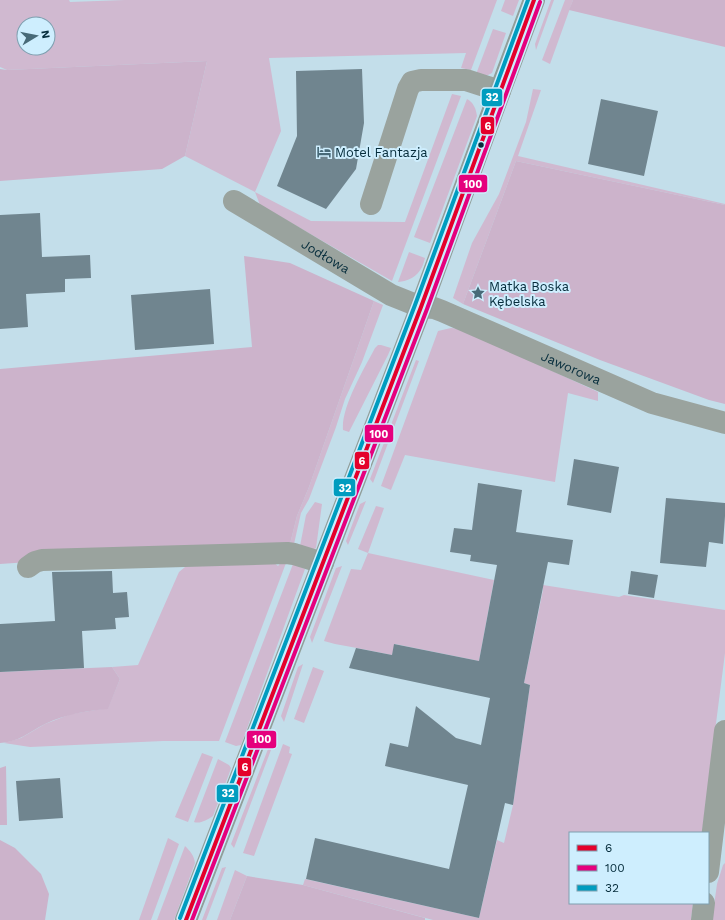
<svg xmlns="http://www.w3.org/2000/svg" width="725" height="920" font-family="'Work Sans',sans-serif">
<rect width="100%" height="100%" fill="#c3deea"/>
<!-- green -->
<path fill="#d0b9d0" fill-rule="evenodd" d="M0,0h69l1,2 55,-2h372l-26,70 -10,-2 5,-15 -197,5 12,73 -26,61 56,29 94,1 47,-128 9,2 -69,185 -132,-76 -5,-13 -70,-36 22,-95 -200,9 -7,-3zM24,24h24v24h-24z
M505,0h14l-6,16 -12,-5z
M551,0h3l-18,50 -1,-6z
M565,0h8l-23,64 -8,-4z
M493,29l13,4 -14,40 -6,3 -11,1z
M533,89l8,1 -23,66 207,48v1l-209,-44 -53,143 -10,-6 19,-55 27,-49 27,-72z
M467,99c7,4 9,10 10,17l-47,127 -16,-6z
M409,252l16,6c-1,3 -2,7 -3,9 -5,10 -14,14 -24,15z
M374,301l9,4 -21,57 -17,37 -9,28 -27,72 -8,14 -7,31h-4l7,-28 12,-29z
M451,328l10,1 137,63v9l-30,-8 -13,89 -150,-27 -14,35 -10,-4 57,-155z
M378,345h3l10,3 -3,7 -39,77 -6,-2c-2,-23 21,-61 32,-82z
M416,360l3,1 -46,122 -3,-4z
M366,501l-18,44 -2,-4 14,-37z
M315,502l7,2 -6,44 -4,2 -12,-4 6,-31z
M376,506l8,2 -16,45 126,27 -15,81 -84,-17 -3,11 -35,-7 -22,-4 -11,-3 27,-72 10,1 7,-17 -10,-4z
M268,558l10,8 4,-5 4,2 -67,178h-56l-133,6 -26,-4 17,-5 24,-14 26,-10 37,-6 12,-29 -8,-12 26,-2 41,-93 12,-10z
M293,564l12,5 -64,176 -5,1 -11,-4z
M342,566l-30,77 -2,-6 26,-69z
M543,585l76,12 5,-2 101,15v43l-23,180h-132v70h123l-2,17h-258l-130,-35 2,-6 174,39 18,-78 7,3 9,-38 17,-120 -6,-2 19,-93z
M303,664l-19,58 -3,-6 17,-49z
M313,667l11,4 -20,52 -10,-4z
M274,742l-40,106 -3,-4 39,-100z
M283,744l7,3 -1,6 3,1 -38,102 -11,-3z
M202,753l11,4 -25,65 -13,-5z
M218,759l11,6 2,3 -2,6 -16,42c-6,4 -13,8 -19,6z
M168,838l11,6 -28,76h-12z
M185,846c5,5 9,9 10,17l-21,57h-17z
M725,863v57h-13l5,-36 6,-19z
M226,867l-20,53h-4l20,-52z
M235,870l12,6 -17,44h-13z"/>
<!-- forest -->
<path fill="#ccb3cb" d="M573,0h152v47l-156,-37z
M207,61l-22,95 -23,13 -162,12v-112l7,1z
M516,161l209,44v199l-16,-4 -109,-40 -137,-56z
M244,256l46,7 84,38 -65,186 -12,29 -7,28 -290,20v-195l252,-22z
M112,667l8,12 -12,30c-22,2 -42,5 -63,15 -16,8 -26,18 -45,19v-71z
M6,766l1,59h-7v-57z
M0,840l15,8 26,26 8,20 -4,26h-45z
M247,876l56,9 122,33v2h-195z"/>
<!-- building -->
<path fill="#70858f" d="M362,69l2,54 -8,46 -30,40 -49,-23 20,-50 -1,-65z
M601,99l57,12 -14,65 -56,-12z
M40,213l2,44 48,-2 1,23 -26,1v13l-39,2 2,33 -28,2v-114z
M210,289l4,55 -79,6 -4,-55z
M574,459l45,8 -8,46 -44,-8z
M478,483l44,7 -6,42 57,8 -4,25 -21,-3 -24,121 6,2 -17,120 -8,-2 -26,115 -173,-39 9,-41 134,31 19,-84 -83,-19 5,-23 18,4 8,-41 40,32 25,7 9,-47 -141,-30 7,-20 36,7 2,-11 85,17 18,-96 -27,-4 1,-6 -21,-3 4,-24 18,2z
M666,498l59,5v13l-2,28 -14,-2 -3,25 -46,-4z
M112,571l1,22 14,-1 2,25 -14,1 1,11 -34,2 2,37 -84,4v-48l55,-3 -3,-49z
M631,571l27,4 -4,23 -26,-4z
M60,778l3,40 -44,3 -3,-40z"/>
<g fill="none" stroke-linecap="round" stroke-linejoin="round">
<!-- minor -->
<g stroke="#9aa39e" stroke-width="22">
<path id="s1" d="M234,201l157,94 30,12 13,1 8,3 210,92 73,20"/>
<path d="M371,204l37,-115 4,-7 9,-2h45l34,11"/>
<path d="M28,567l7,-5 7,-2 245,-7 7,1 29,9"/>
<path d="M708,872l17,-141"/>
<path d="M702,920l2,-17"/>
</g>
<!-- major -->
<path stroke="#919e9a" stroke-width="22" d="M186,920l235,-613 79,-216 34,-91"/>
<defs>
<path id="bus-1" d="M186,920l235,-613 113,-307"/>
<path id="bus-2" d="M192,920l235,-611 113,-307"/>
<path id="bus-3" d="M180,918l235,-613 113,-305"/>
</defs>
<!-- bus-1 casing -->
<use href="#bus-1" stroke="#ceeefe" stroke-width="7"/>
<!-- bus-2 casing -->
<use href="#bus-2" stroke="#ceeefe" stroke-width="7"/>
<!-- bus-3 casing -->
<use href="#bus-3" stroke="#ceeefe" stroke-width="7"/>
<!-- bus-1 -->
<use href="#bus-1" stroke="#e4002b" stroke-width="4"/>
<!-- bus-2 -->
<use href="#bus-2" stroke="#e5007d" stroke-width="4"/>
<!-- bus-3 -->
<use href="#bus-3" stroke="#009cbf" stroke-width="4"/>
</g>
<!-- icons -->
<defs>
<symbol id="hotel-bare" viewBox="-9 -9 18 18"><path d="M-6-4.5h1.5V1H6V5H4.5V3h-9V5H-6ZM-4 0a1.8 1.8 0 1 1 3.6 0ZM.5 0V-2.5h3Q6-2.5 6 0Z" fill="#486a78" stroke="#ceeefe" stroke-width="2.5" paint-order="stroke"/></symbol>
<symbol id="sight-bare" viewBox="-9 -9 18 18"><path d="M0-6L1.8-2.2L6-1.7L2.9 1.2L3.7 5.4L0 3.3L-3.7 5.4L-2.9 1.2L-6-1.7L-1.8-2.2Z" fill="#486a78" stroke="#ceeefe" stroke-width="2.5" paint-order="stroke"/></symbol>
</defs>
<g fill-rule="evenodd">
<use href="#hotel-bare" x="314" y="142" width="20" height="20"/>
<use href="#sight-bare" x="468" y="283" width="20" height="20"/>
</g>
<!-- markers -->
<circle fill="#052c3b" stroke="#ceeefe" stroke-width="1.5" cx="481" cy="145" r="3.5"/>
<g text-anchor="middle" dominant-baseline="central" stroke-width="4" stroke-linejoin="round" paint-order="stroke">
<!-- poi labels -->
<g font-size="13" fill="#052c3b" stroke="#ceeefe" text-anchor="start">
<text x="335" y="152">Motel Fantazja</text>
<text x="489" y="286">Matka Boska<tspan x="489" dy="15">Kębelska</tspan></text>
</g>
<!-- street labels -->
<g font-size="13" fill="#052c3b" stroke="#ceeefe">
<text stroke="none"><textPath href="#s1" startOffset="107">Jodłowa</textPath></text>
<text stroke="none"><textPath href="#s1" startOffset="378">Jaworowa</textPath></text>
</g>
</g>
<g stroke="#ceeefe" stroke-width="1.5">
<rect x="481" y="88" width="22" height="19" rx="4" fill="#009cbf"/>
<rect x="480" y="116" width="15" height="19" rx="4" fill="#e4002b"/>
<rect x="458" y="174" width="30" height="19" rx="4" fill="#e5007d"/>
<rect x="364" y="424" width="30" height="19" rx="4" fill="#e5007d"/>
<rect x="354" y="451" width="16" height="19" rx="4" fill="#e4002b"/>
<rect x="333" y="478" width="23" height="19" rx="4" fill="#009cbf"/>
<rect x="246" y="730" width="31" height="19" rx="4" fill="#e5007d"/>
<rect x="237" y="757" width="15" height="20" rx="4" fill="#e4002b"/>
<rect x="216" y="784" width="23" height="19" rx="4" fill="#009cbf"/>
</g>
<g font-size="11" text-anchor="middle" font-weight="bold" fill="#fff">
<text x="492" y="101">32</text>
<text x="488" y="130">6</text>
<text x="473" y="188">100</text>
<text x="379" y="438">100</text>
<text x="362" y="465">6</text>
<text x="345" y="492">32</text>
<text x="262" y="743">100</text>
<text x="245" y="771">6</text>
<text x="228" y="797">32</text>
</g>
<!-- legend -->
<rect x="569" y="832" width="140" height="72" fill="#ceeefe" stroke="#7ea0b0"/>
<rect x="577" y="845" width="20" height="6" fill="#e4002b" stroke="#7ea0b0"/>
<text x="605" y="852" font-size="12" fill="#052c3b">6</text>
<rect x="577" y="865" width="20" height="6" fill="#e5007d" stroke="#7ea0b0"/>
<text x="605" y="872" font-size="12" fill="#052c3b">100</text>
<rect x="577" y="885" width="20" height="6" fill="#009cbf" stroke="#7ea0b0"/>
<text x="605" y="892" font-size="12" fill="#052c3b">32</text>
<!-- north arrow -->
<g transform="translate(36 36) rotate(80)"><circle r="19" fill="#ceeefe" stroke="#7ea0b0"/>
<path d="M0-3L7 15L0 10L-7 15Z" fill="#486a78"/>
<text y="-6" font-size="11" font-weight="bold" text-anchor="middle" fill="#052c3b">N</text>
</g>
</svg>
